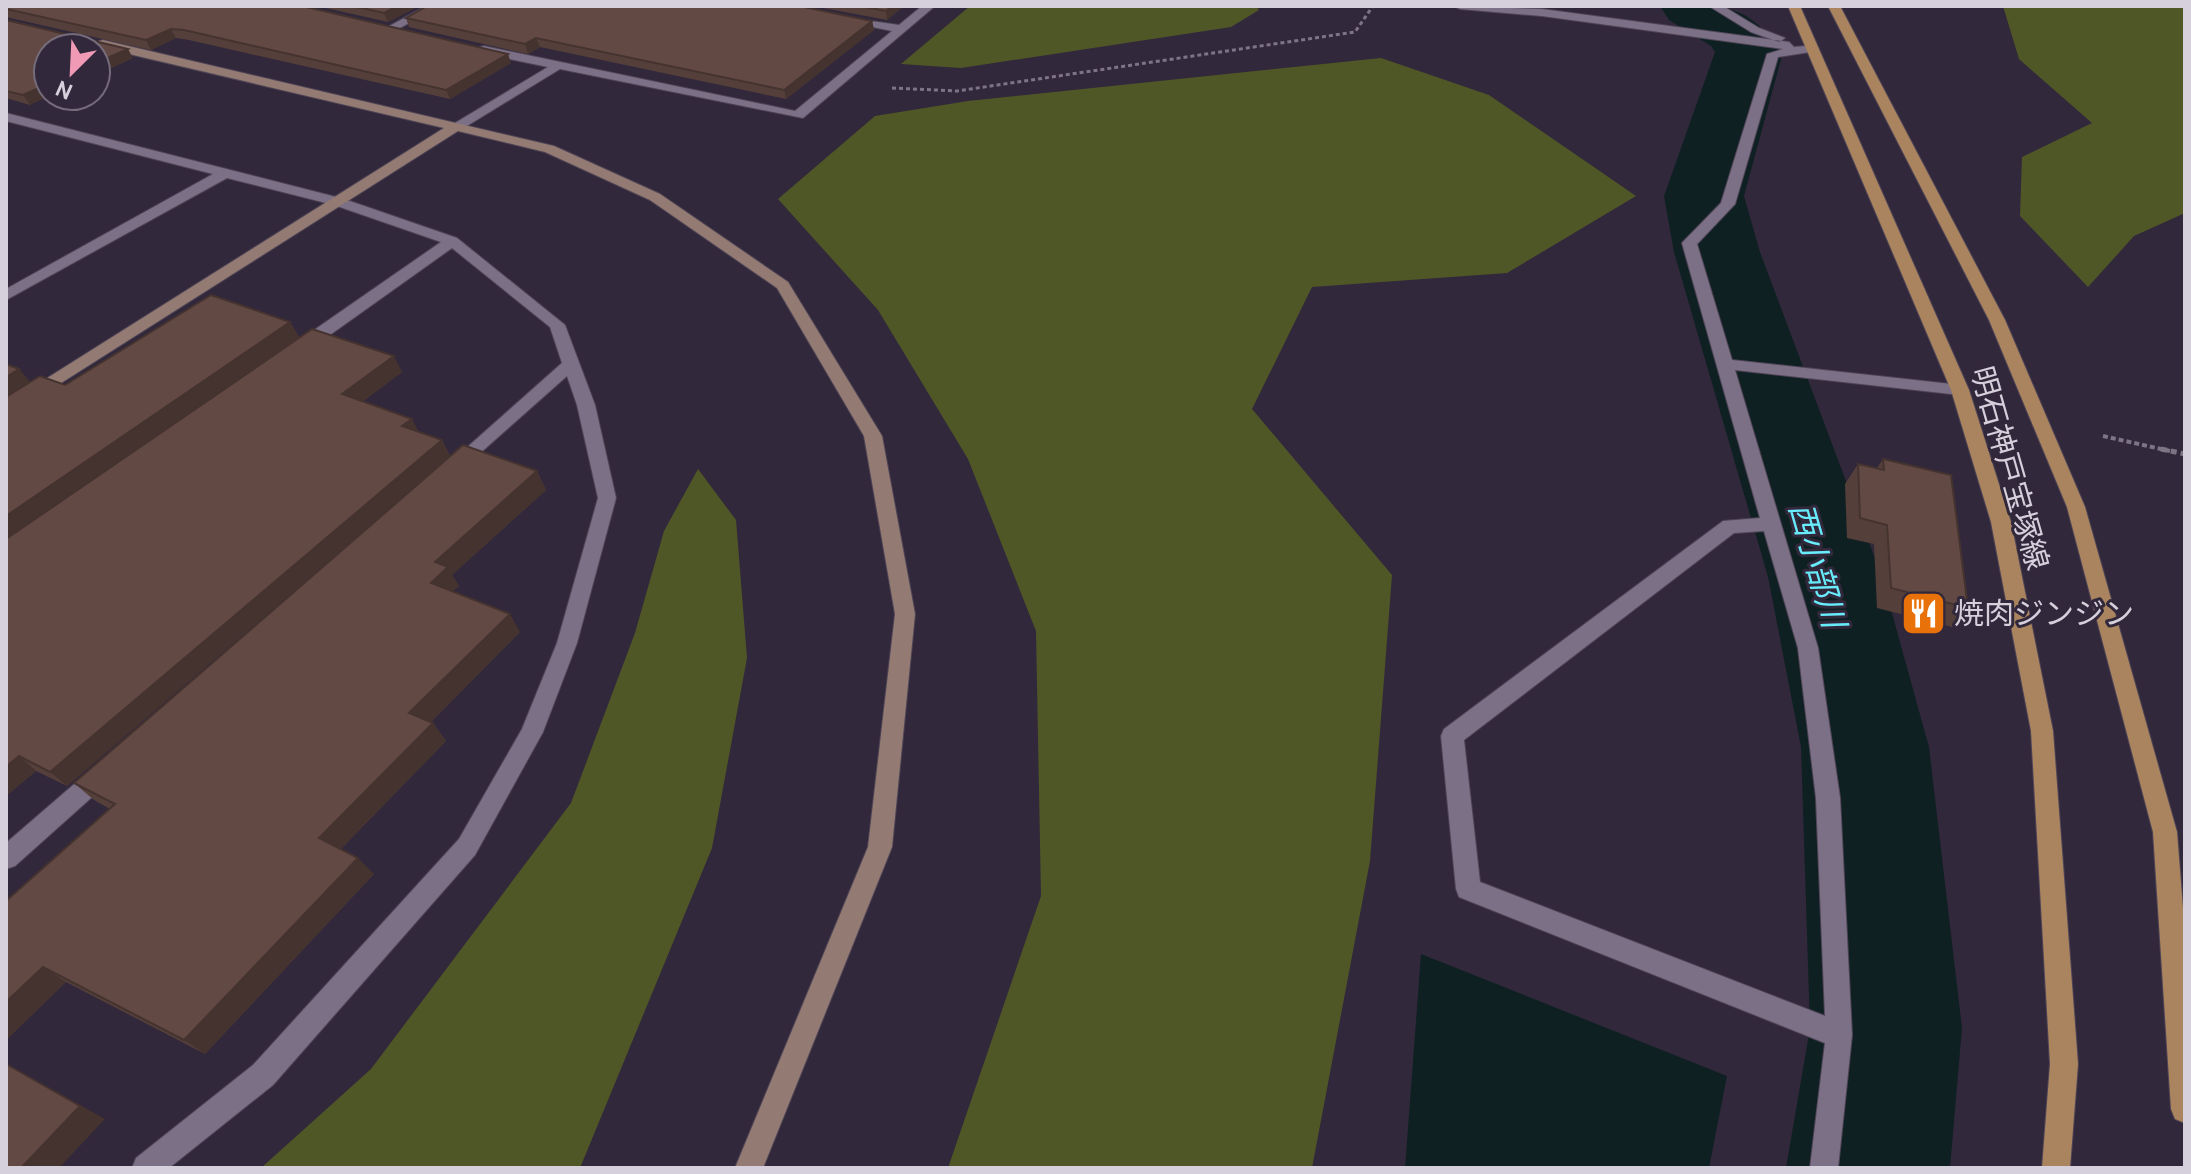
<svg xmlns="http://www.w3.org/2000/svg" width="2191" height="1174" font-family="Cabin,'Noto Sans JP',sans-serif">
<rect width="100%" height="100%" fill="#32283b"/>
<!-- green -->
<path fill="#505727" d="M970,6h286l3,4 -28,17 -270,41 -60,-4z
M2003,6l182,2v205l-51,23 -46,51 -68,-71 2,-59 70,-34 -73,-64z
M1381,58l108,37 147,101 -129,77 -195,14 -60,122 140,166 -22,286 -58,307h-364l93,-272 -5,-265 -68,-172 -90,-149 -100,-111 97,-83 93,-15z
M698,469l38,51 11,138 -35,190 -132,320h-319l110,-99 200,-266 64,-170 29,-102z"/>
<!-- water -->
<path fill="#0f2023" d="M1421,954l306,122 -18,92h-304z"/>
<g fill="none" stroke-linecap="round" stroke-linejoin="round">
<!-- river -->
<path fill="#0f2023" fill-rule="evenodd" d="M1660,6c66,0 82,-6 123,46l-39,144 16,56 122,325 47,170 33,281 -12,140h-164l24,-140 -9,-281 -33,-170 -94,-325 -10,-56 51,-144 -4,-6 -42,-26z"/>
<defs>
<path id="street" d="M426,6h15l-45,24 -10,-2z
M922,6h13l-132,112 -243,-49 -98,60 -12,-3 98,-59 -68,-14v-6l4,-1 311,65 97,-80 -49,-10v-4l56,8z
M1454,6l88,3 247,33 5,5 23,-2v6l-39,6 -43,147 -38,40 35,116 228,25 9,5 -9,5 -225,-25 83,278 22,150 12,237 -14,133h-28l15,-125 -366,-146 -3,-8 -15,-153 3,-7 279,-208 37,-3 -78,-275 39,-40 46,-149 16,-5 -241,-33 -82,-7zM1764,531l34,117 18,150 9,218 -345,-134 -16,-142 270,-207z
M1709,6h14l36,22 26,10 -6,4 -28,-10z
M6,113l338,86 113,39 108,87 30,80 21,93 -39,145 -34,89 -68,123 -202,230 -104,83h-37l4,-10 117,-93 206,-226 63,-110 35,-86 41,-145 -21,-93 -10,-29 -106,94 -6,2 -9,-6 116,-103 -12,-36 -98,-79 -146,104h-12l-2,-4 2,-4 147,-102 -107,-37 -107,-27 -221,122v-11l207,-115 -207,-53z
M102,764l8,3 3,7 -3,7 -95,85 -9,3v-26l88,-76z"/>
<path id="secondary" d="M103,40l451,106 106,48 128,88 94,154 33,178 -23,233 -129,321h-28l133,-321 27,-233 -31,-178 -87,-148 -127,-88 -105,-48 -87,-21 -452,287v-14l438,-276 -345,-81v-6z"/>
<path id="primary" d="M1788,6h12l169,384 42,132 42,209 25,333 -8,104h-28l8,-104 -19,-333 -40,-209 -40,-132z
M1828,6h12l165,314 80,187 92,325 8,102v189l-10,-4 -4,-10 -18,-277 -86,-325 -78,-187z"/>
</defs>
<!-- street casing -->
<use href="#street" stroke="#4f4556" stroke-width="2"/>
<!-- secondary casing -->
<use href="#secondary" stroke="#4f4556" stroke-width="2"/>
<!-- primary casing -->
<use href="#primary" stroke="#4f4556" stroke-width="2"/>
<!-- path-far2 -->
<path stroke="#7d7585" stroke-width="3" stroke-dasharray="4 3" stroke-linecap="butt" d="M892,88l65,3 398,-59 18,-26"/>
<!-- path-far1 -->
<path stroke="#7d7585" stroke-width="4" stroke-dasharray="5 3" stroke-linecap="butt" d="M2103,436l67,15"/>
<!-- path -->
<path stroke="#7d7585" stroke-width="5" stroke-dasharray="6 4" stroke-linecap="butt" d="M2161,449l24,5"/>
<!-- street -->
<use href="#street" fill="#7c7087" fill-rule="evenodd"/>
<!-- secondary -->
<use href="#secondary" fill="#937a72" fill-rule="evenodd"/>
<!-- primary -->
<use href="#primary" fill="#aa845e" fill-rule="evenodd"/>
</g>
<!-- wall -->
<path fill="#553f3a" d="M6,6l505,57 -61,36 -261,-59 -13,-2 -25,12 -145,-33z
M317,6h102l-31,16z
M813,6h91l-17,14z
M406,18l466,3 2,9 -88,69 -246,-52 -12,7 -119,-27z
M6,20l127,38 -37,17v-27l-66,57 -24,-7z
M290,322l9,15 103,35 -40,30 57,30 23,8 8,16 -383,330 -31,-15 -30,25 13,-427 11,13 35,3z
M1883,459l85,149 -16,19 -75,-19 -3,-64 -27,-6 -2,-54 13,-20 19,4z
M537,471l9,19 -94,85 7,11 -6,5 67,41 -89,90 2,1 13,18 -105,108 33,25 -169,180 -139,-72 -60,58 104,-231 -16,-9 -20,-17z"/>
<!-- shaded-wall -->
<path fill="#453330" d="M398,6h21l-31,16 -4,-9z
M892,6h12l-17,14 -1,-9z
M872,21l2,9 -88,69 -2,-9z
M171,29l5,9 -25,12 -5,-10z
M536,38l4,9 -12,7 -3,-10z
M128,49l5,9 -37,17v-12z
M508,54l3,9 -61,36 -4,-9z
M48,84v12h1l-19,9 -7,-10z
M290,322l9,15 -293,204v-25z
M394,356l8,16 -51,38 -9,-16z
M19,369l13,15 -26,16v-23z
M412,419l8,15 -18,-8z
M442,440l8,16 -383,330 -17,-14z
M537,471l9,19 -94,85 7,11 -17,15 -11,-18 4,-21z
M510,614l10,18 -98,99 -13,-18z
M433,723l13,18 -111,114 -16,-17z
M19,756l17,15 -30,25v-29z
M358,858l16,16 -169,180 -21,-14z
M43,967l23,15 -60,58v-38z
M6,1064l99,55 -46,49h-38z"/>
<!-- building -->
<path fill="#634944" stroke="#453330" stroke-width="2" d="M6,6h296l206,48 -62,36 -262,-60 -13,-1 -25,11 -140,-31z
M353,6h45l-14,7z
M427,6h372l73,15 -88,69 -248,-52 -11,6 -119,-26z
M860,6h32l-6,5z
M6,20l122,29 -32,14v-15h-48v36l-25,11 -17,-4z
M211,295l79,27 -284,194v-119l34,-21 25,9z
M312,329l82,27 -52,38 70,25 -10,7 40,14 -392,332 -31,-16 -13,11v-228z
M6,364l13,5 -13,8z
M463,445l74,26 -102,91 13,5 -17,16 79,31 -101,99 24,10 -114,115 39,20 -174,182 -141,-73 -37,35v-101l109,-97 -41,-21z
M1883,459l68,16 17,133 -77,-20 -4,-63 -27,-7 -2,-54 26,6z
M6,1064l74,42 -59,62h-15z"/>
<!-- icons -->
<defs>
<symbol id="restaurant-square" viewBox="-11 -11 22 22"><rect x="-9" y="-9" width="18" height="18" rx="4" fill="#e8710a" stroke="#32283b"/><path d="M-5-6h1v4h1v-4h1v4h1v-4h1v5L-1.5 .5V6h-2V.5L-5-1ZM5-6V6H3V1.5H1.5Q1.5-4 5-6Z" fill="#fff"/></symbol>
</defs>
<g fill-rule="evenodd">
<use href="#restaurant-square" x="1898" y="588" width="51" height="51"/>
</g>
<g text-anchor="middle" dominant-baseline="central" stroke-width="6" stroke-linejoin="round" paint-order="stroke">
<!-- street labels -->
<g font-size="30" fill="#d6cfdc" stroke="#32283b">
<text transform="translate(2010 468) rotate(74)">明石神戸宝塚線</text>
</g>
<!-- poi labels -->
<g font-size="30" fill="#d6cfdc" stroke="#32283b" text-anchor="start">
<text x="1954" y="613">焼肉ジンジン</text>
</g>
<!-- water labels -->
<g font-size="32" font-style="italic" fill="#68ecfc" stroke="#32283b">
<text transform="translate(1818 565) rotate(74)">西小部川</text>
</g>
</g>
<!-- border -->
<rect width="2191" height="1174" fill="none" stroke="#d6cfdc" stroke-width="16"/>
<!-- north arrow -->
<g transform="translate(72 72) rotate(204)"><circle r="38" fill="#32283b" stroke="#746b7b" stroke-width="2"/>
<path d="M0-6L14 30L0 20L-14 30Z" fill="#f09ab5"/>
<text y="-12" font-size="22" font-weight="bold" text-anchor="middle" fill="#d6cfdc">N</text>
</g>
</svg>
